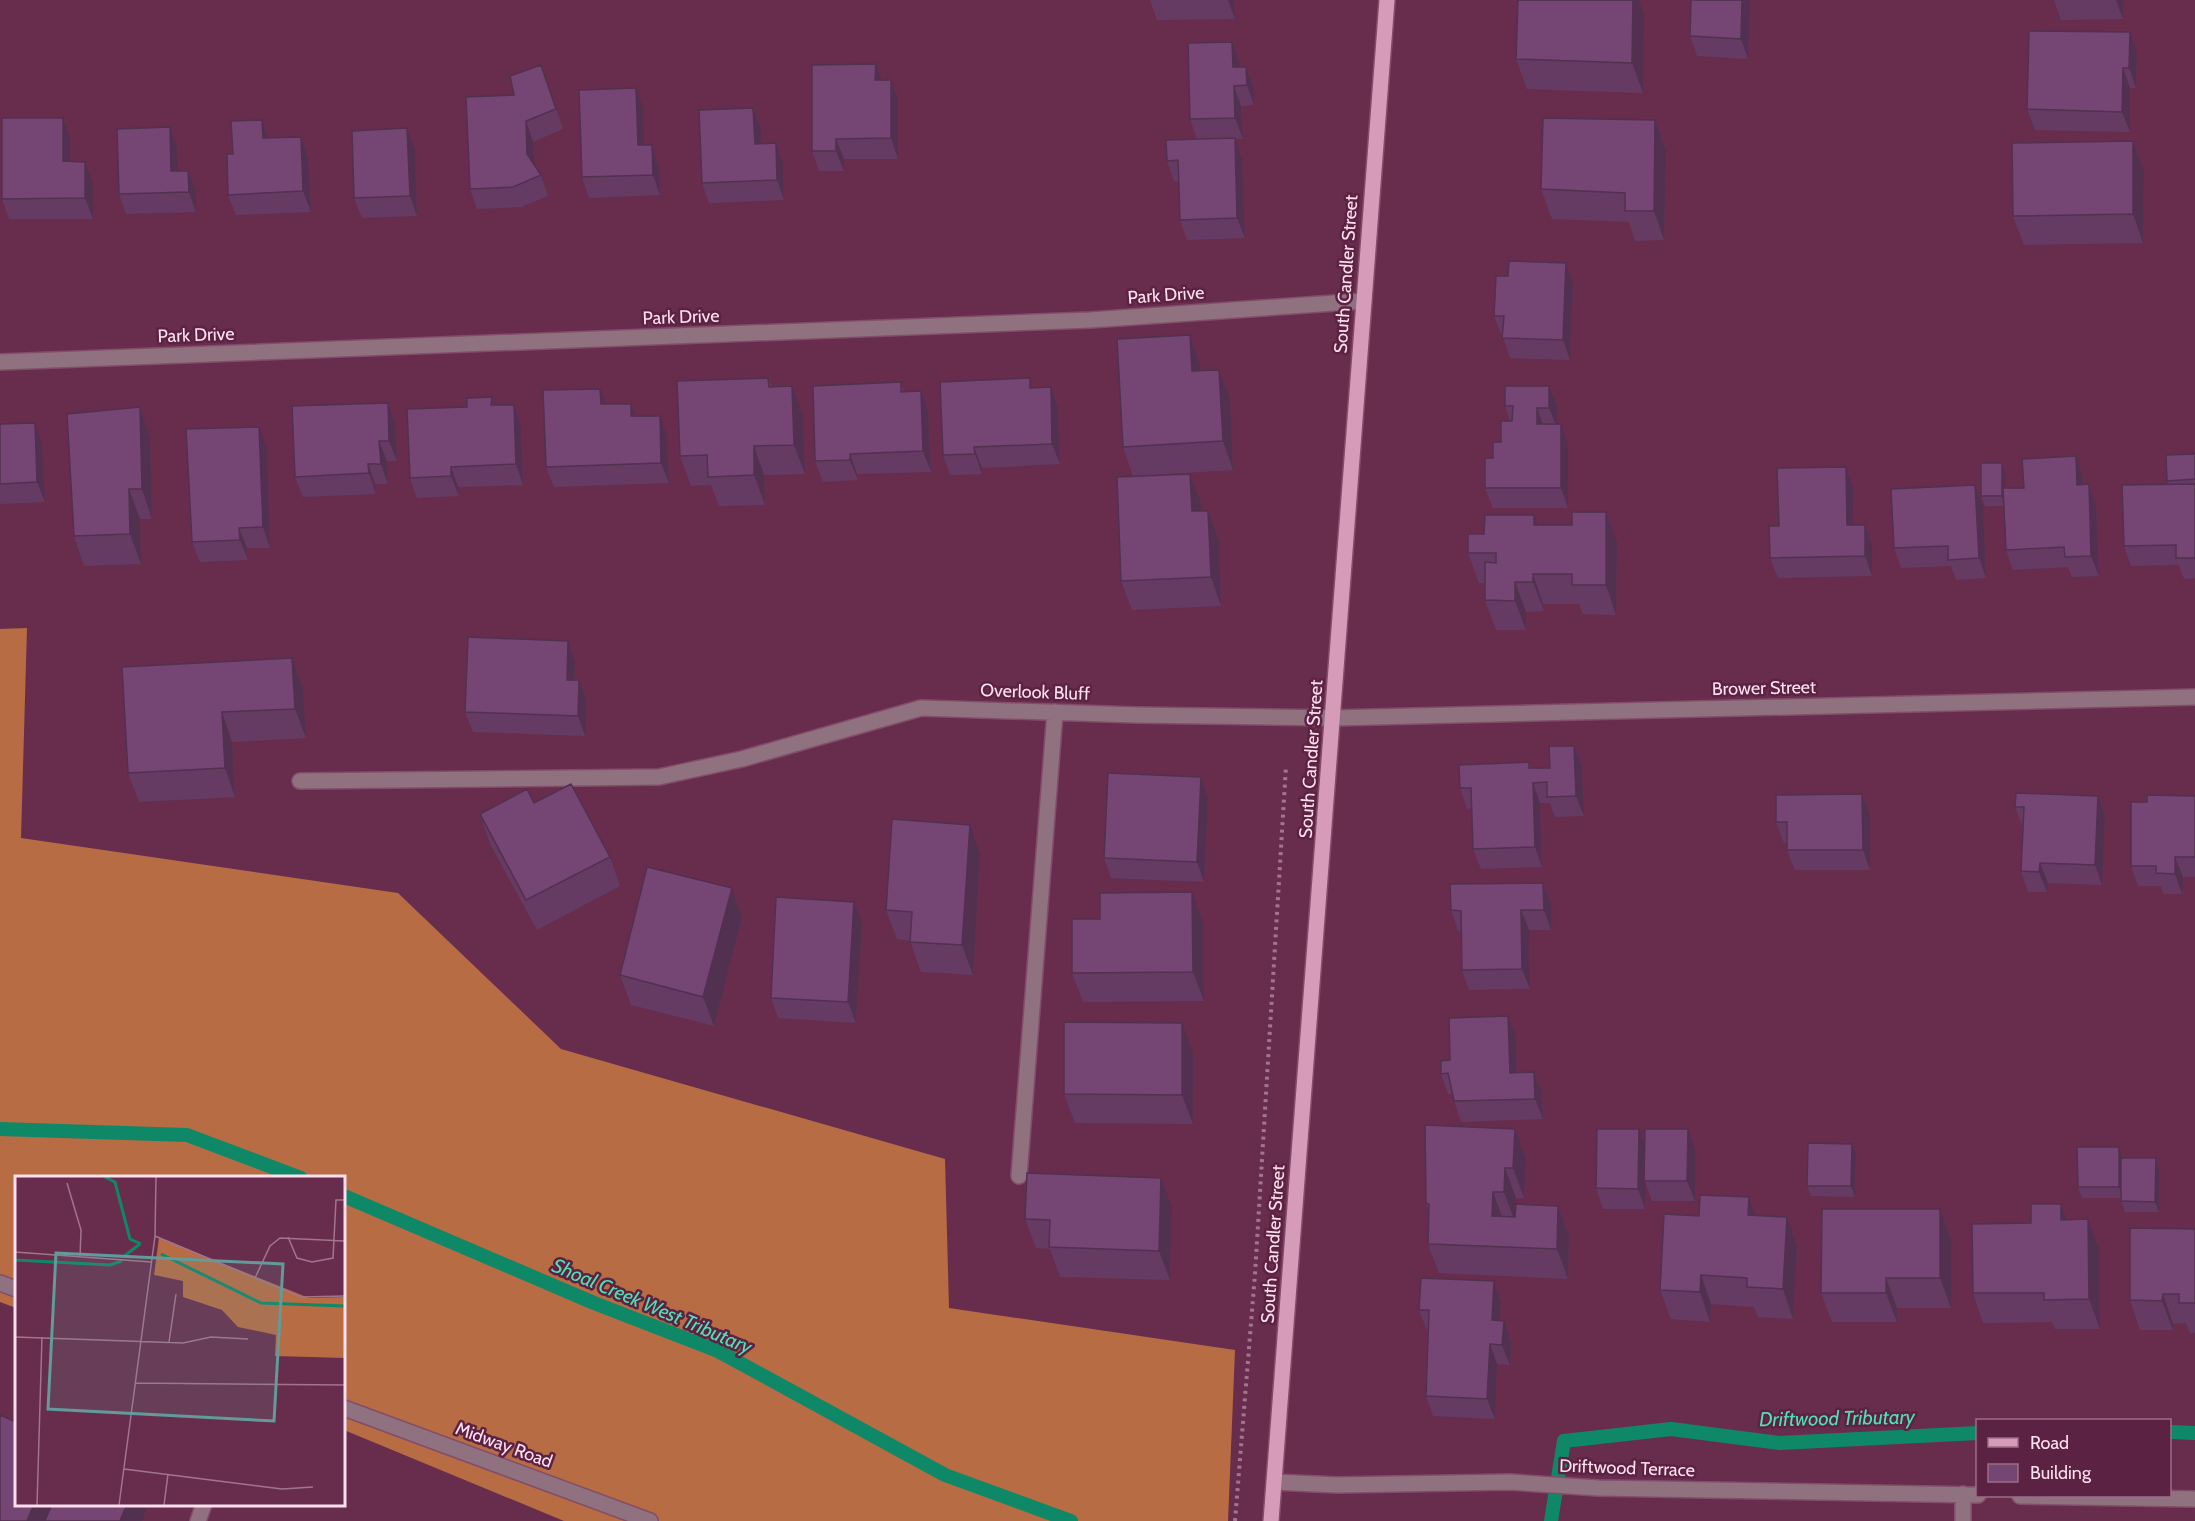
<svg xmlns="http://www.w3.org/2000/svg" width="2195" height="1521" font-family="Cabin,sans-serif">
<rect width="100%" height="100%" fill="#682d4d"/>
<!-- forest -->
<path fill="#b76c44" d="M27,628l-6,210 377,55 163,156 384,110 4,149 286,42 -7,171h-664l-220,-91v-252h-328v130l-16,-6v-673z"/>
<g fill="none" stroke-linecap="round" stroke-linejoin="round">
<!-- stream -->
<path stroke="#0f8868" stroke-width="14" d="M0,1129l187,6 114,43
M344,1196l250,107 124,48 227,124 126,46
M2170,1432l25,1
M1551,1521l13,-80 107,-12 109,14 198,-10"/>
<defs>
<path id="minor" d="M0,362l1090,-42 274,-19
M300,781l359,-4 83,-18 179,-51 215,7 197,3 862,-21
M1019,1176l36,-464
M0,1283l16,6
M344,1408l306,113
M1274,1482l63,3 173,-3 88,6 380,7
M2020,1496l175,3
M198,1521l6,-17
M1963,1521v-27"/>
<path id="major" d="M1271,1521l116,-1521"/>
</defs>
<!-- minor casing -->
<use href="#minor" stroke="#834d6a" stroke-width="18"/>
<!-- major casing -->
<use href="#major" stroke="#834d6a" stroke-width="18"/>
<!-- path -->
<path stroke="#a4758e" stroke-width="4" stroke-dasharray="3 4.5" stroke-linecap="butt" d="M1235,1521l20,-247 31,-508"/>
<!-- minor -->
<use href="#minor" stroke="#8f717f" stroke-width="15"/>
<!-- major -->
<use href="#major" stroke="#d69bb8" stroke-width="15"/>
</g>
<!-- wall -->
<path fill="#653b63" d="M1150,0h84l1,19 -78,1z
M1518,0h121l5,14 -1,79 -116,-4 -11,-30z
M2054,0h69v19l-62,1z
M1750,4l-2,55 -51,-3 -7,-20z
M1232,42l8,21v4h6l8,21v17l-13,1 2,33h-8l7,19 3,80 -58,2 -7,-20 -1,-39h-5l-7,-20 30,-22 -7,-20z
M2137,53l-1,35h-6v44l-95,-2 -8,-21z
M876,64l5,16 17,20v59h-54v12h-25l-7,-20z
M541,65l22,64 -30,13 1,23 7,10 7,21 -27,11 -44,2 -7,-20 44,-94z
M643,108l1,37h8l7,20 1,30 -71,3 -7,-21z
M753,108l8,20v16l15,-1 7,20 1,37 -75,3 -7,-20z
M262,120l6,18 33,-1 7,20 3,55 -75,3 -8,-20 5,-41z
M1655,120l11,30 -2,90 -29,1 -6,-19 -77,-3 -11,-30z
M70,138v23l23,21v37h-84l-7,-20z
M2133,141l11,29 -1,73 -119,2 -11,-29z
M177,147l1,24 18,20v21l-70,2 -7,-20z
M415,149l2,67 -55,2 -8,-20z
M1508,276l65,7 -3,77 -60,-2 -7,-22h-1l-8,-20z
M1190,335l10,29 1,7 29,28 3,71 -97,6 54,-2 11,29v8h7l11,29 2,66 -89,4 -11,-29 12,-105 -10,-29z
M768,378l4,9 31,28 2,59 -41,1 1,30 -46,1 -8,-21 -20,1 -11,-30z
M901,382l3,10 17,-1 7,20 3,61 -74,2 1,6 -35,2 -8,-21z
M1033,387h18l7,20 2,57 -78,4v6l-32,1 -7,-20z
M388,403l7,20 2,38h-10l1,23h-13l1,10 -73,3 -8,-20z
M606,404l30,12 31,20 2,47 -115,4 -8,-20z
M494,405h20l7,20 2,60 -65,2 1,9 -42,2 -7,-20 57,-71z
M1505,406h52v18h4l7,20v64h-75l-8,-20 8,-30 17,-37z
M140,407l10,30 2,82h-12l1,45 -57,2 -10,-30z
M0,424l42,19 3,59 -45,2z
M267,448l3,100h-23l1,12 -48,2 -8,-20z
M2195,454v124l-11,1 -5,-14 -48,1 -7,-20 44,-62 -1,-3z
M2002,463l4,11v14h18l59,-11 1,7h5l7,20 3,72 -27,1 -4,-10 -55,3 -7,-20 -2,-44h-19l-4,-10z
M1975,485l8,20 3,73 -30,2 -5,-14 -50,2 -7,-20z
M1853,487l1,38h11l7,20v31l-94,2 -8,-20 9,-32z
M1606,512l11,30 -1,73 -33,-1 -4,-10h-36l1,7 -18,1v18h-30l-11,-30v-17h-6l-11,-30 70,-28h34z
M292,658l11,29 3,51 -74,4 3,55 -96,5 -11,-29z
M575,662v18l12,20 -2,36 -112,-4 -8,-20z
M1574,746l8,20 2,50 -29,1 -5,-14h-10l2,64 -61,2 -8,-20 -1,-41 -5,1 -7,-21 69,-26 2,6h19z
M1201,777l7,20 -4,85 -93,-4 -7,-20z
M1862,794l8,20v56h-75l-8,-20v-7h-3l-8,-21z
M2098,796l7,20 -3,69 -54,-2 -1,9h-19l-7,-21 2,-44 -8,-20z
M2195,796v81h-12l-1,17h-19l-2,-8h-23l-7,-20 16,-64z
M480,814l130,43 10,29 -83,44 -47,-86z
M980,854l-7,121 -52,-3 -11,-31 -13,-2 -11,-29z
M1543,883l8,20v27h-22l1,59 -61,1 -7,-20 -1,-39h-3l-7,-21z
M854,902l8,20 -6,101 -78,-5 -7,-20z
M742,918l-28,108 -83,-21 -11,-30z
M1203,922l1,79 -121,1 -11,-29z
M1508,1016l8,20 1,37 17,-1 8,20 1,27 -82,3 -7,-21 -1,-7h-5l-7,-20 9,-14z
M1193,1052v72l-118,-1 -11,-29z
M1515,1129l11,30 -2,39h-8l-1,18 43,-10 11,30 -1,43 -129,-6 -11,-29 1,-32 -3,-9z
M1852,1144l4,10 -1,43 -44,-1 -4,-10z
M1645,1145l50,4v52h-43l-6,-17 -1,25h-42l-7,-21z
M2122,1158l37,11v43h-34l-4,-11v-3h-39l-4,-11z
M1749,1197l7,18 41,32 -4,72 -35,-2 -4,-10 -43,-3 -1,18 -39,-3 -11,-29 39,-74z
M2061,1204l6,16 32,29 1,80h-45l-3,-7 -69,1 -10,-30 58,-70z
M1172,1207l-2,73 -110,-3 -10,-28 -14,-1 -11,-29z
M1940,1209l11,30v69h-54v14h-65l-11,-29z
M2195,1229v104h-5l-4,-10 -13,1v6h-33l-10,-30z
M1494,1281l7,20 -1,20h4l7,20 -1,24 -13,-1 -2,55 -62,-3 -7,-20 3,-66h-2l-8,-20z"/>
<!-- shaded-wall -->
<path fill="#523050" d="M1228,0h6l1,19z
M1633,0h6l5,14 -1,79 -11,-30z
M1742,0h6l2,4 -2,55 -7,-20z
M2116,0h7v19z
M2130,32l7,21 -1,35 -7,-20z
M1232,42l8,21v22l-7,-18z
M876,64l7,20 -8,-4z
M1246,67l8,21v17l-7,-20z
M2123,68l7,20v44l-8,-20z
M891,80l7,20v59l-7,-21z
M1234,86l7,20 2,33 -8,-21z
M636,88l7,20 2,58 -7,-21z
M753,108l8,20 1,36 -7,-20z
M63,118l7,20v44l-7,-21z
M262,120l7,20 -6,-2z
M1655,120l11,30 -2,90 -10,-29z
M526,121l7,21 2,32 -8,-20z
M170,127l7,20 2,44 -8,-20z
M407,128l8,21 2,67 -7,-20z
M301,137l7,20 3,55 -8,-21z
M1235,138l7,20 3,80 -8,-20z
M836,139l8,20v12l-8,-20z
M2133,141l11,29 -1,73 -10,-29z
M776,143l7,20 1,37 -7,-20z
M652,145l7,20 1,30 -7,-20z
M85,162l8,20v37l-8,-21z
M188,171l8,20v21l-7,-20z
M1566,263l7,20 -3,77 -7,-20z
M1190,335l10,29 2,37 -10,-30z
M1219,370l11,29 3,71 -10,-29z
M792,386l11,29 2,59 -11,-29z
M1549,386l8,20v22l-8,-20z
M1051,387l7,20 2,57 -8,-20z
M600,389l8,20 -7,-5z
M921,391l7,20 3,61 -8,-21z
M388,403l7,20 2,38 -8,-20z
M631,404l8,20 -8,-8z
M514,405l7,20 2,60 -7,-21z
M140,407l10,30 2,82 -10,-30z
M1537,408l7,20 -7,-4z
M660,416l7,20 2,47 -8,-20z
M35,423l7,20 3,59 -8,-20z
M1561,424l7,20v64l-7,-20z
M259,427l8,21 3,100 -7,-21z
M379,441l8,20 1,23 -7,-20z
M754,446l10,29 1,30 -11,-30z
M974,447l8,21v6l-7,-20z
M850,454l7,20 1,6 -8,-20z
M2076,456l7,21 2,28 -8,-20z
M2002,463l4,11v32l-4,-10z
M368,464l7,20 1,10 -7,-21z
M451,467l7,20 1,9 -8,-20z
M1846,467l7,20 1,58 -7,-20z
M1190,474l11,29 2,38 -11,-30z
M2089,484l7,20 3,72 -8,-20z
M1975,485l8,20 3,73 -7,-20z
M129,489l11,30 1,45 -11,-30z
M1208,511l11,29 2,66 -10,-29z
M1606,512l11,30 -1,73 -10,-30z
M1534,515l11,30 -11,-20z
M1865,525l7,20v31l-7,-20z
M239,528l8,20 1,12 -8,-20z
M1533,574l10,30 1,7 -11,-29z
M1515,582l11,30v18l-11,-29z
M568,641l7,21 -1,38 -7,-20z
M292,658l11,29 3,51 -11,-29z
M579,680l8,20 -2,36 -7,-20z
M222,712l10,30 3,55 -10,-29z
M1574,746l8,20 2,50 -8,-20z
M1201,777l7,20 -4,85 -7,-20z
M1533,783l7,20 2,64 -7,-20z
M1862,794l8,20v56l-7,-20z
M2098,796l7,20 -3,69 -7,-20z
M970,825l10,29 -7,121 -11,-30z
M2175,857l8,20 -1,17 -7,-20z
M2040,863l8,20 -1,9 -8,-20z
M1543,883l8,20v27l-7,-20z
M732,888l10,30 -28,108 -11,-29z
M1192,892l11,30 1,79 -11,-29z
M854,902l8,20 -6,101 -8,-21z
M1521,910l8,20 1,59 -8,-20z
M1508,1016l8,20 1,57 -7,-20z
M1182,1023l11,29v72l-11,-29z
M1534,1072l8,20 1,27 -8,-20z
M1515,1129l11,30 -2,39 -11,-30z
M1639,1129l7,20 -2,32 2,3 -1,25 -7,-20z
M1688,1129l7,20v52l-8,-20z
M1852,1144l4,10 -1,43 -4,-11z
M2119,1147l3,10 1,41 -4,-11z
M2156,1158l3,11v43l-4,-10z
M1505,1168l11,30 -1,24 -11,-30z
M1161,1178l11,29 -2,73 -11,-29z
M1493,1192l11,30 -12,-6z
M1749,1197l11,30 -12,-12z
M2061,1204l11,29 -11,-13z
M1558,1206l11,30 -1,43 -11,-30z
M1940,1209l11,30v69l-11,-30z
M1787,1217l10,30 -4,72 -10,-30z
M2088,1219l11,30 1,80 -11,-30z
M1701,1275l10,29 -1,18 -10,-30z
M1886,1278l11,30v14l-11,-29z
M1494,1281l7,20 -2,39 -7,-20z
M2163,1294l10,30v6l-11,-29z
M1504,1321l7,20 -1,24 -8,-20z
M1490,1344l7,20 -2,55 -8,-20z
M34,1504h23l-7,17h-23z
M127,1504h21l-6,17h-22z"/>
<!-- building -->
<path fill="#754573" stroke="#523050" stroke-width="1.5" d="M1518,0h115l-1,63 -116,-4z
M1691,0h51l-1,39 -51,-3z
M2029,31l101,1 -1,36h-6l-1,44 -95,-3z
M1232,42l1,25h13l1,18 -13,1 1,32 -45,1 -2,-76z
M876,64l-1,16h16v58l-55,1v12h-24v-86z
M541,65l15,44 -30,12 1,33 14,21 -28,12 -43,2 -4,-92 48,-2 -4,-19z
M636,88l2,57h14l1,30 -71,2 -3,-87z
M753,108l2,36 21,-1 1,37 -75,3 -3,-73z
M2,118h61v43l22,1v36l-83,1z
M1543,118l112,2 -1,91h-29v-18l-84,-4z
M262,120l1,18 38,-1 2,54 -75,4 -1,-41h6l-2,-33z
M170,127l1,44h17l1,21 -70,2 -2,-65z
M407,128l3,68 -56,2 -2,-67z
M1235,138l2,80 -57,2 -2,-60 -11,1 -1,-21z
M2133,141v73l-120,2 -1,-73z
M1509,261l57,2 -3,77 -61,-2 2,-22h-10l2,-40h12z
M1190,335l2,36 27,-1 4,71 -100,6 -6,-108z
M768,378l1,9 23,-1 2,59 -40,1v29l-46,2 -1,-22 -27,1 -3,-75z
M1030,378v10l21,-1 1,57 -78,3 1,7 -32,1 -3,-73z
M901,382v10l20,-1 2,60 -73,3v6l-35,1 -2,-75z
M1505,386h44v22h-12v16h24v64h-76v-30h8v-16h8v-21h11l1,-15h-8z
M600,389l1,15h30v12h29l1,47 -115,4 -3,-77z
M492,397l-1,8h23l2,59 -65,3v9l-41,2 -3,-69 60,-2v-9z
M388,403l1,38h-10l2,23h-13l1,9 -74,4 -3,-71z
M140,407l2,82h-13l1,45 -56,2 -7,-122z
M35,423l2,59 -37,2v-60z
M259,427l4,100 -24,1 1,12 -48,2 -6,-113z
M2195,454v25l-28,2 -1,-26z
M2076,456l1,29 12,-1 2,72 -26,1 -1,-10 -58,3 -3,-62h21l-2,-29z
M1981,463h21v33h-21z
M1846,467l1,58h18v31l-95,2 -1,-32h10l-2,-58z
M1190,474l2,37h16l3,66 -90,4 -4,-104z
M2195,484v74h-19v-13l-52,1 -2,-61z
M1975,485l4,73 -31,2v-14l-54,2 -3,-59z
M1572,512h34v73h-34v-11h-39v8h-18v19l-30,-1v-38l11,1v-10h-28v-19h16l1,-19h49v10h38z
M468,637l100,4 -1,39h12l-1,36 -113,-4z
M292,658l3,51 -73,3 3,56 -97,5 -6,-106z
M1549,746h25l2,50 -29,1v-15l-14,1 2,64 -62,2 -2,-61h-11l-1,-23 70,-3v6h21z
M1108,773l93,4 -4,85 -93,-4z
M571,784l39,73 -84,43 -46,-86 47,-25 7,14z
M2016,793l82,3 -3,69 -55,-2 -1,9 -18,-1 3,-64h-9z
M1862,794l1,56h-76v-28h-11v-27z
M2147,795l48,1v61h-20v17l-19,-1v-7h-25v-64h16z
M892,819l78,6 -8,120 -52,-3 2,-30 -26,-2z
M647,867l85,21 -29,109 -83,-22z
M1543,883l1,27h-23l1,59 -60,1 -1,-59 -10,-1 -1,-26z
M1192,892l1,80 -121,1v-54h28v-26z
M776,897l78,5 -6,100 -77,-4z
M1508,1016l2,57 24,-1 1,27 -81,2 -6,-28 -7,1v-13l9,-1 -1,-42z
M1064,1022l118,1v72l-118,-1z
M1425,1125l90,4 -2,39h-8l-1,24h-11l-1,24 23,1 1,-13 42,2 -1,43 -129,-5 1,-40 -3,-1z
M1597,1129h42l-1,60 -42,-1z
M1645,1129h43l-1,52h-43z
M1808,1143l44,1 -1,42h-44z
M2077,1147h42v40h-41z
M2121,1158h35l-1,44 -34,-1z
M1027,1173l134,5 -2,73 -110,-4 1,-27 -25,-1z
M1700,1195l49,2 -1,18 39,2 -4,72 -36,-2v-9l-46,-3 -1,17 -40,-2 4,-76 35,2z
M2031,1204h30v16l27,-1 1,80 -45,1v-7h-71l-1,-69 59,-1z
M1822,1209h118v69h-54v15h-65z
M2130,1228l65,1v74h-16v-9h-16l-1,7 -32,-1z
M1421,1278l73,3 -2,39 12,1 -2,24 -12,-1 -3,55 -61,-3 3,-86h-10z
M0,1415l16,7v82h18l-7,17h-27z
M52,1504h75l-7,17h-75z"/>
<g text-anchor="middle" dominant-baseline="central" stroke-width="5" stroke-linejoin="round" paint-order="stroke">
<!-- street labels -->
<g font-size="18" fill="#fddfed" stroke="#5c2243">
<text transform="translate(1346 274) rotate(-86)">South Candler Street</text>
<text transform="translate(1166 295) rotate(-4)">Park Drive</text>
<text transform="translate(681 317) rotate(-2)">Park Drive</text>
<text transform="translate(196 335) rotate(-2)">Park Drive</text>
<text transform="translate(1764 688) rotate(-1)">Brower Street</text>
<text transform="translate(1035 692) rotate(2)">Overlook Bluff</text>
<text transform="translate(1311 759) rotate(-86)">South Candler Street</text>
<text transform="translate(1273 1244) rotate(-86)">South Candler Street</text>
<text transform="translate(504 1445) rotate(20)">Midway Road</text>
<text transform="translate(1627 1468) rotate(2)">Driftwood Terrace</text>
</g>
<!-- water labels -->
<g font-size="20" font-style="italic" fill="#51e0b2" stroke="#5c2243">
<text transform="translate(652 1306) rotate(23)">Shoal Creek West Tributary</text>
<text transform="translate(1837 1418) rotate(-1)">Driftwood Tributary</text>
</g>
</g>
<!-- overview -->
<g transform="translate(15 1176)">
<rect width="330" height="330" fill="#682d4d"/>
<path d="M144,62l150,60 36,-1v61l-70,-2 1,-21 -38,-8 -16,-17 -39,-13v-16l-29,-6z" fill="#b76c44"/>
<path fill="none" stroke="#0f8868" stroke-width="3" d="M90,1l10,5 15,57 11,5M146,78l100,49 84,3M108,81l17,-13M0,84l95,5 12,-4"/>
<path fill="none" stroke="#a4748d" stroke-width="1.5" d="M52,7l14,47 -1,27M140,60l146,61 44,-1M273,61l9,21 15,4 21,-4 3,-58h9M0,76l136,10M240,102l15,-32 10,-8 65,3M0,161l168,6 28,-6 37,2M154,166l7,-48M120,207l210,2M109,293l158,20 31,-2M22,329l5,-168M104,329l36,-269 1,-59M149,329l4,-31"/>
<path fill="#629b9a" fill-opacity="0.15" stroke="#629b9a" stroke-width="3" d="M41,77l227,11 -9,157 -226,-12z"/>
<rect width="330" height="330" fill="none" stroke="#fddfed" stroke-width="3"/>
</g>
<!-- legend -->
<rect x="1976" y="1419" width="195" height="78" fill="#5c2243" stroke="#9c6e87" stroke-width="1.5"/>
<rect x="1988" y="1438" width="30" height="9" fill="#d69bb8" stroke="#9c6e87" stroke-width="1.5"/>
<text x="2030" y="1449" font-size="18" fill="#fddfed">Road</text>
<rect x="1988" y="1464" width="30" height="18" fill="#754573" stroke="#9c6e87" stroke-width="1.5"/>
<text x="2030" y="1479" font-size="18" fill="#fddfed">Building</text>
</svg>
